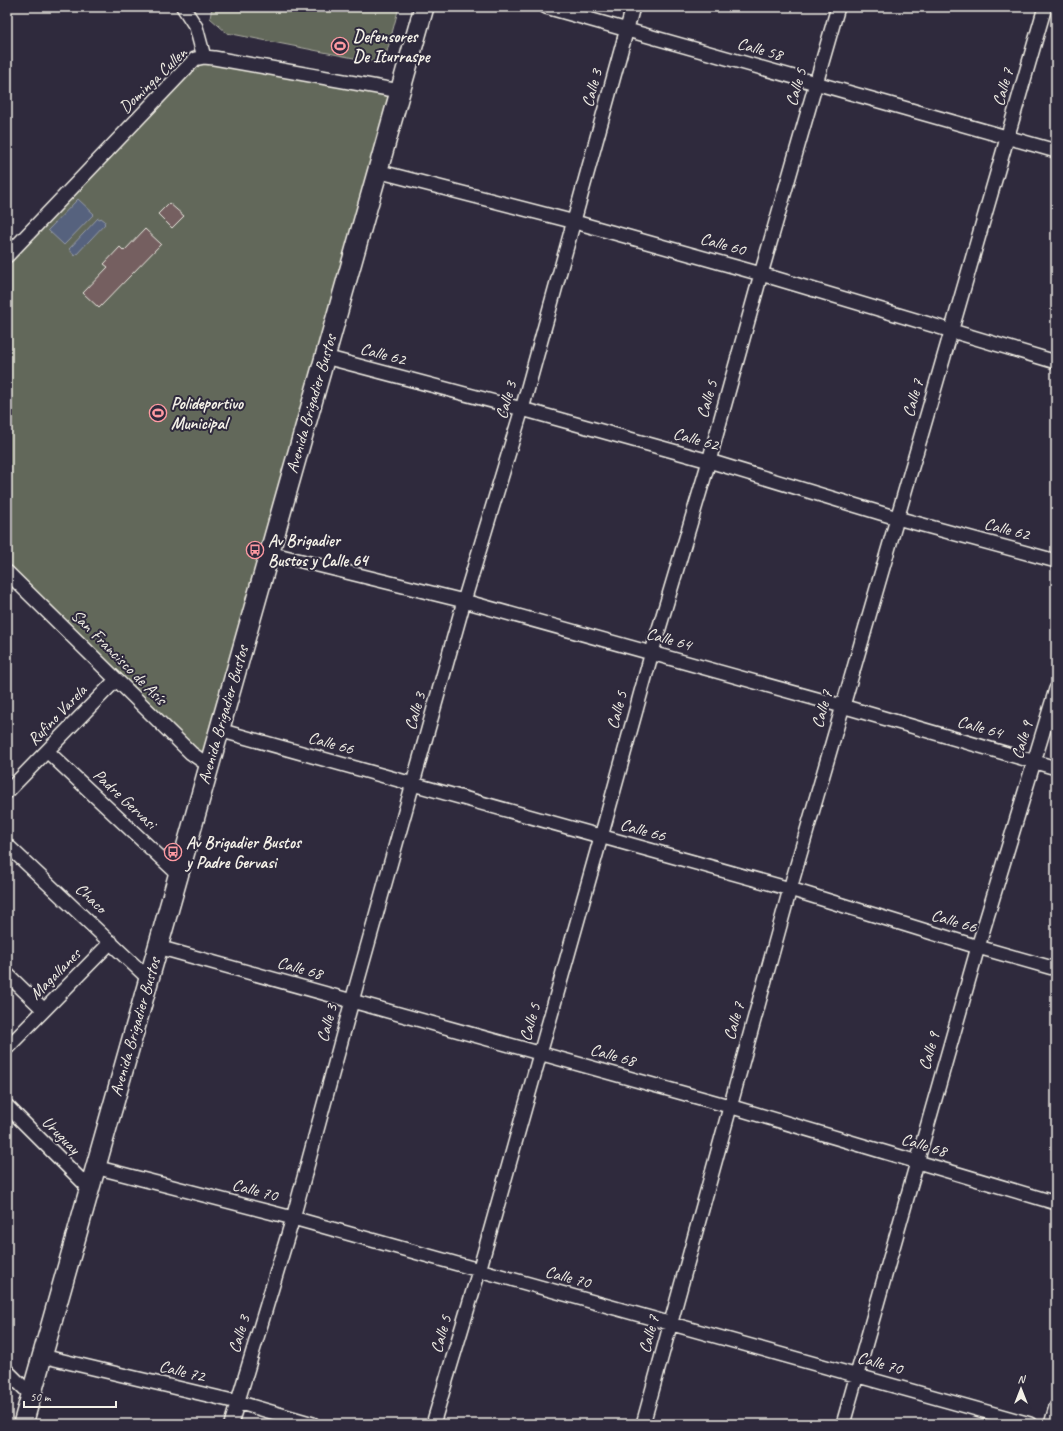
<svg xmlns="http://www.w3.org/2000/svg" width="1063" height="1431" font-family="Caveat,sans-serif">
<rect width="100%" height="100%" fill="#2f2a3d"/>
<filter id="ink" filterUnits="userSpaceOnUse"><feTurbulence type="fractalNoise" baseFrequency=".025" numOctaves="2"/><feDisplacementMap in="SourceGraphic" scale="8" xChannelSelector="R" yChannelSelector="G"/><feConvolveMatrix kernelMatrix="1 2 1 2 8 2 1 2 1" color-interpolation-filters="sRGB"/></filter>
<g filter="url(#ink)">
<!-- green -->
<path fill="#62675a" stroke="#abaca1" d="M212,7h187l-14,52 -11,3 -147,-29 -17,-15z
M195,59l205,32 -192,674 -201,-196v-313z"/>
<!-- water -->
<path fill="#56627e" stroke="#959ba8" d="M78,199l16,15 -30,31 -16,-15z
M98,218l2,1 1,-1 4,3 -1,2 1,1 -30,32 -6,-7z"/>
<!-- building -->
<path fill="#745e61" stroke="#f4f1e8" d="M169,203l15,13 -12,12 -14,-14z
M145,229l16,15 -62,64 -16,-15 25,-26 -4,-3 16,-17 4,4z"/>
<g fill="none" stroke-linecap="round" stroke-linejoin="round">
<defs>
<path id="street" d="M183,7l13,20 8,30
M546,7l510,144
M377,171l198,51 186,52 295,88
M7,256l188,-197 9,-2 10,1 186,33
M325,357l197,52 187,52 188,57 159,43
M269,553l195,48 378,105 214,62
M7,572l184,181 17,12
M219,730l571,159 188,58 78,22
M47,751l131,123
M7,792l109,-112
M7,845l142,134
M158,947l571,159 327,97
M7,974l37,36
M7,1048l104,-106
M7,1106l82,82
M95,1167l198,51 737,206
M42,1356l195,46 76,22
M7,1371l24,24
M231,1424l62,-206 59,-217 112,-400 58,-192 111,-402
M433,1424l46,-153 122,-434 51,-185 57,-191 52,-187 77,-267
M643,1424l147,-535 255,-882
M843,1424l135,-477 78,-258
M1051,1424l5,-17"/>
<path id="secondary" d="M23,1424l401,-1417"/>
</defs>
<!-- street casing -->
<use href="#street" stroke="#f4f1e8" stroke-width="16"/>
<!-- secondary casing -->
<use href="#secondary" stroke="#f4f1e8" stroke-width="22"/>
<!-- street -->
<use href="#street" stroke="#2f2a3d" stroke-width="13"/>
<!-- secondary -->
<use href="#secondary" stroke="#2f2a3d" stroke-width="19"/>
</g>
</g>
<!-- icons -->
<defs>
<symbol id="stadium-ring" viewBox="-11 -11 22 22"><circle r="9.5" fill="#2f2a3d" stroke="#ff9aa2" stroke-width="1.5"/><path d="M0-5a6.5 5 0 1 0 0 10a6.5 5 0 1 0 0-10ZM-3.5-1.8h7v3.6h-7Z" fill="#ff9aa2"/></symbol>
<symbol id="bus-ring" viewBox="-11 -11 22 22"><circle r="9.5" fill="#2f2a3d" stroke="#ff9aa2" stroke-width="1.5"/><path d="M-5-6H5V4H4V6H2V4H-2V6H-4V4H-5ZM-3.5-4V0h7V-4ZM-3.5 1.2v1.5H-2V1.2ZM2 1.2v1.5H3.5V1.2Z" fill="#ff9aa2"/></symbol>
</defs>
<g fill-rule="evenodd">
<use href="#stadium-ring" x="330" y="36" width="20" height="20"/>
<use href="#stadium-ring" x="148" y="403" width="20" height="20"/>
<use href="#bus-ring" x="245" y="540" width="20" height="20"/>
<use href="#bus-ring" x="163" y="842" width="20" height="20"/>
</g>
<g text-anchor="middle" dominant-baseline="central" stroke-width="4" stroke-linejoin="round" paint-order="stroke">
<!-- poi labels -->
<g font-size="17" font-weight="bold" fill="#f4f1e8" stroke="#2f2a3d" text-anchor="start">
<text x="353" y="36">Defensores<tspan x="353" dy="20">De Iturraspe</tspan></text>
<text x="171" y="403">Polideportivo<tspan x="171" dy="20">Municipal</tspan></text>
<text x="268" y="540">Av Brigadier<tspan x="268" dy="20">Bustos y Calle 64</tspan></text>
<text x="186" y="842">Av Brigadier Bustos<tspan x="186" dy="20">y Padre Gervasi</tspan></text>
</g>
<!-- street labels -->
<g font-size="17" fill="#f4f1e8" stroke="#2f2a3d">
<text transform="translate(760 49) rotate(16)">Calle 58</text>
<text transform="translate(153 80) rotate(-44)">Dominga Cullen</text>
<text transform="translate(796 87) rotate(-74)">Calle 5</text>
<text transform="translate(1003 87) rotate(-74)">Calle 7</text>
<text transform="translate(592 88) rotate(-75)">Calle 3</text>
<text transform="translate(723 244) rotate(16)">Calle 60</text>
<text transform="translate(383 354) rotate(15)">Calle 62</text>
<text transform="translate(913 398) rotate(-74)">Calle 7</text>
<text transform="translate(707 399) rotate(-74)">Calle 5</text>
<text transform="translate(506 400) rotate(-74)">Calle 3</text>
<text transform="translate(311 404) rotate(-74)">Avenida Brigadier Bustos</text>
<text transform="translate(696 439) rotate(16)">Calle 62</text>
<text transform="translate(1007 529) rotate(15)">Calle 62</text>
<text transform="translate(669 639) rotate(16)">Calle 64</text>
<text transform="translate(119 657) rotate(45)">San Francisco de Asís</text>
<text transform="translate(822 709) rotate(-74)">Calle 7</text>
<text transform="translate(617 710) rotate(-75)">Calle 5</text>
<text transform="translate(415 711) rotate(-74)">Calle 3</text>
<text transform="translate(57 715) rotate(-46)">Rufino Varela</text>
<text transform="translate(223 715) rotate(-74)">Avenida Brigadier Bustos</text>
<text transform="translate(980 727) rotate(16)">Calle 64</text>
<text transform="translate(1022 740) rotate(-73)">Calle 9</text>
<text transform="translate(331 743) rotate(16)">Calle 66</text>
<text transform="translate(125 799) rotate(43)">Padre Gervasi</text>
<text transform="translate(643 830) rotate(16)">Calle 66</text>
<text transform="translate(91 898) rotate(43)">Chaco</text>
<text transform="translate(954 921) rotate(17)">Calle 66</text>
<text transform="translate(300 968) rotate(16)">Calle 68</text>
<text transform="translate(55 974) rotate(-45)">Magallanes</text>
<text transform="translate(734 1021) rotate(-74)">Calle 7</text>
<text transform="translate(530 1022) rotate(-74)">Calle 5</text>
<text transform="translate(327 1023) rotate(-75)">Calle 3</text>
<text transform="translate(135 1027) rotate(-74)">Avenida Brigadier Bustos</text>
<text transform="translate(929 1051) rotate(-74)">Calle 9</text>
<text transform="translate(613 1055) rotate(16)">Calle 68</text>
<text transform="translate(61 1135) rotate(45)">Uruguay</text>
<text transform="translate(924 1145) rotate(17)">Calle 68</text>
<text transform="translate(255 1190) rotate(15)">Calle 70</text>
<text transform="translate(568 1277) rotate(15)">Calle 70</text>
<text transform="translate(239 1334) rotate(-73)">Calle 3</text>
<text transform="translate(441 1334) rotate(-74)">Calle 5</text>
<text transform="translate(649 1334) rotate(-75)">Calle 7</text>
<text transform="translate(880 1363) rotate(16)">Calle 70</text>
<text transform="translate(182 1371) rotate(14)">Calle 72</text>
</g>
</g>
<!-- margin -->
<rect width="1063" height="1431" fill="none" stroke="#2f2a3d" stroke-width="24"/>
<rect x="12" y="12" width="1039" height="1407" fill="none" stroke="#f4f1e8" stroke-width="1.5" filter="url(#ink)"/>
<!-- north arrow -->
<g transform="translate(1021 1389)" stroke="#2f2a3d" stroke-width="3" paint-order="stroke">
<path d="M0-3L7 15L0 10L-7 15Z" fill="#f4f1e8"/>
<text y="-6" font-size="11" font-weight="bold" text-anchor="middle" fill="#f4f1e8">N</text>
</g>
<!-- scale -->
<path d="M24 1401v6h92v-6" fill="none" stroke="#f4f1e8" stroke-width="2"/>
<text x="30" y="1401" font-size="12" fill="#f4f1e8" stroke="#2f2a3d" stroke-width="3" paint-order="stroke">50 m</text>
</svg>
